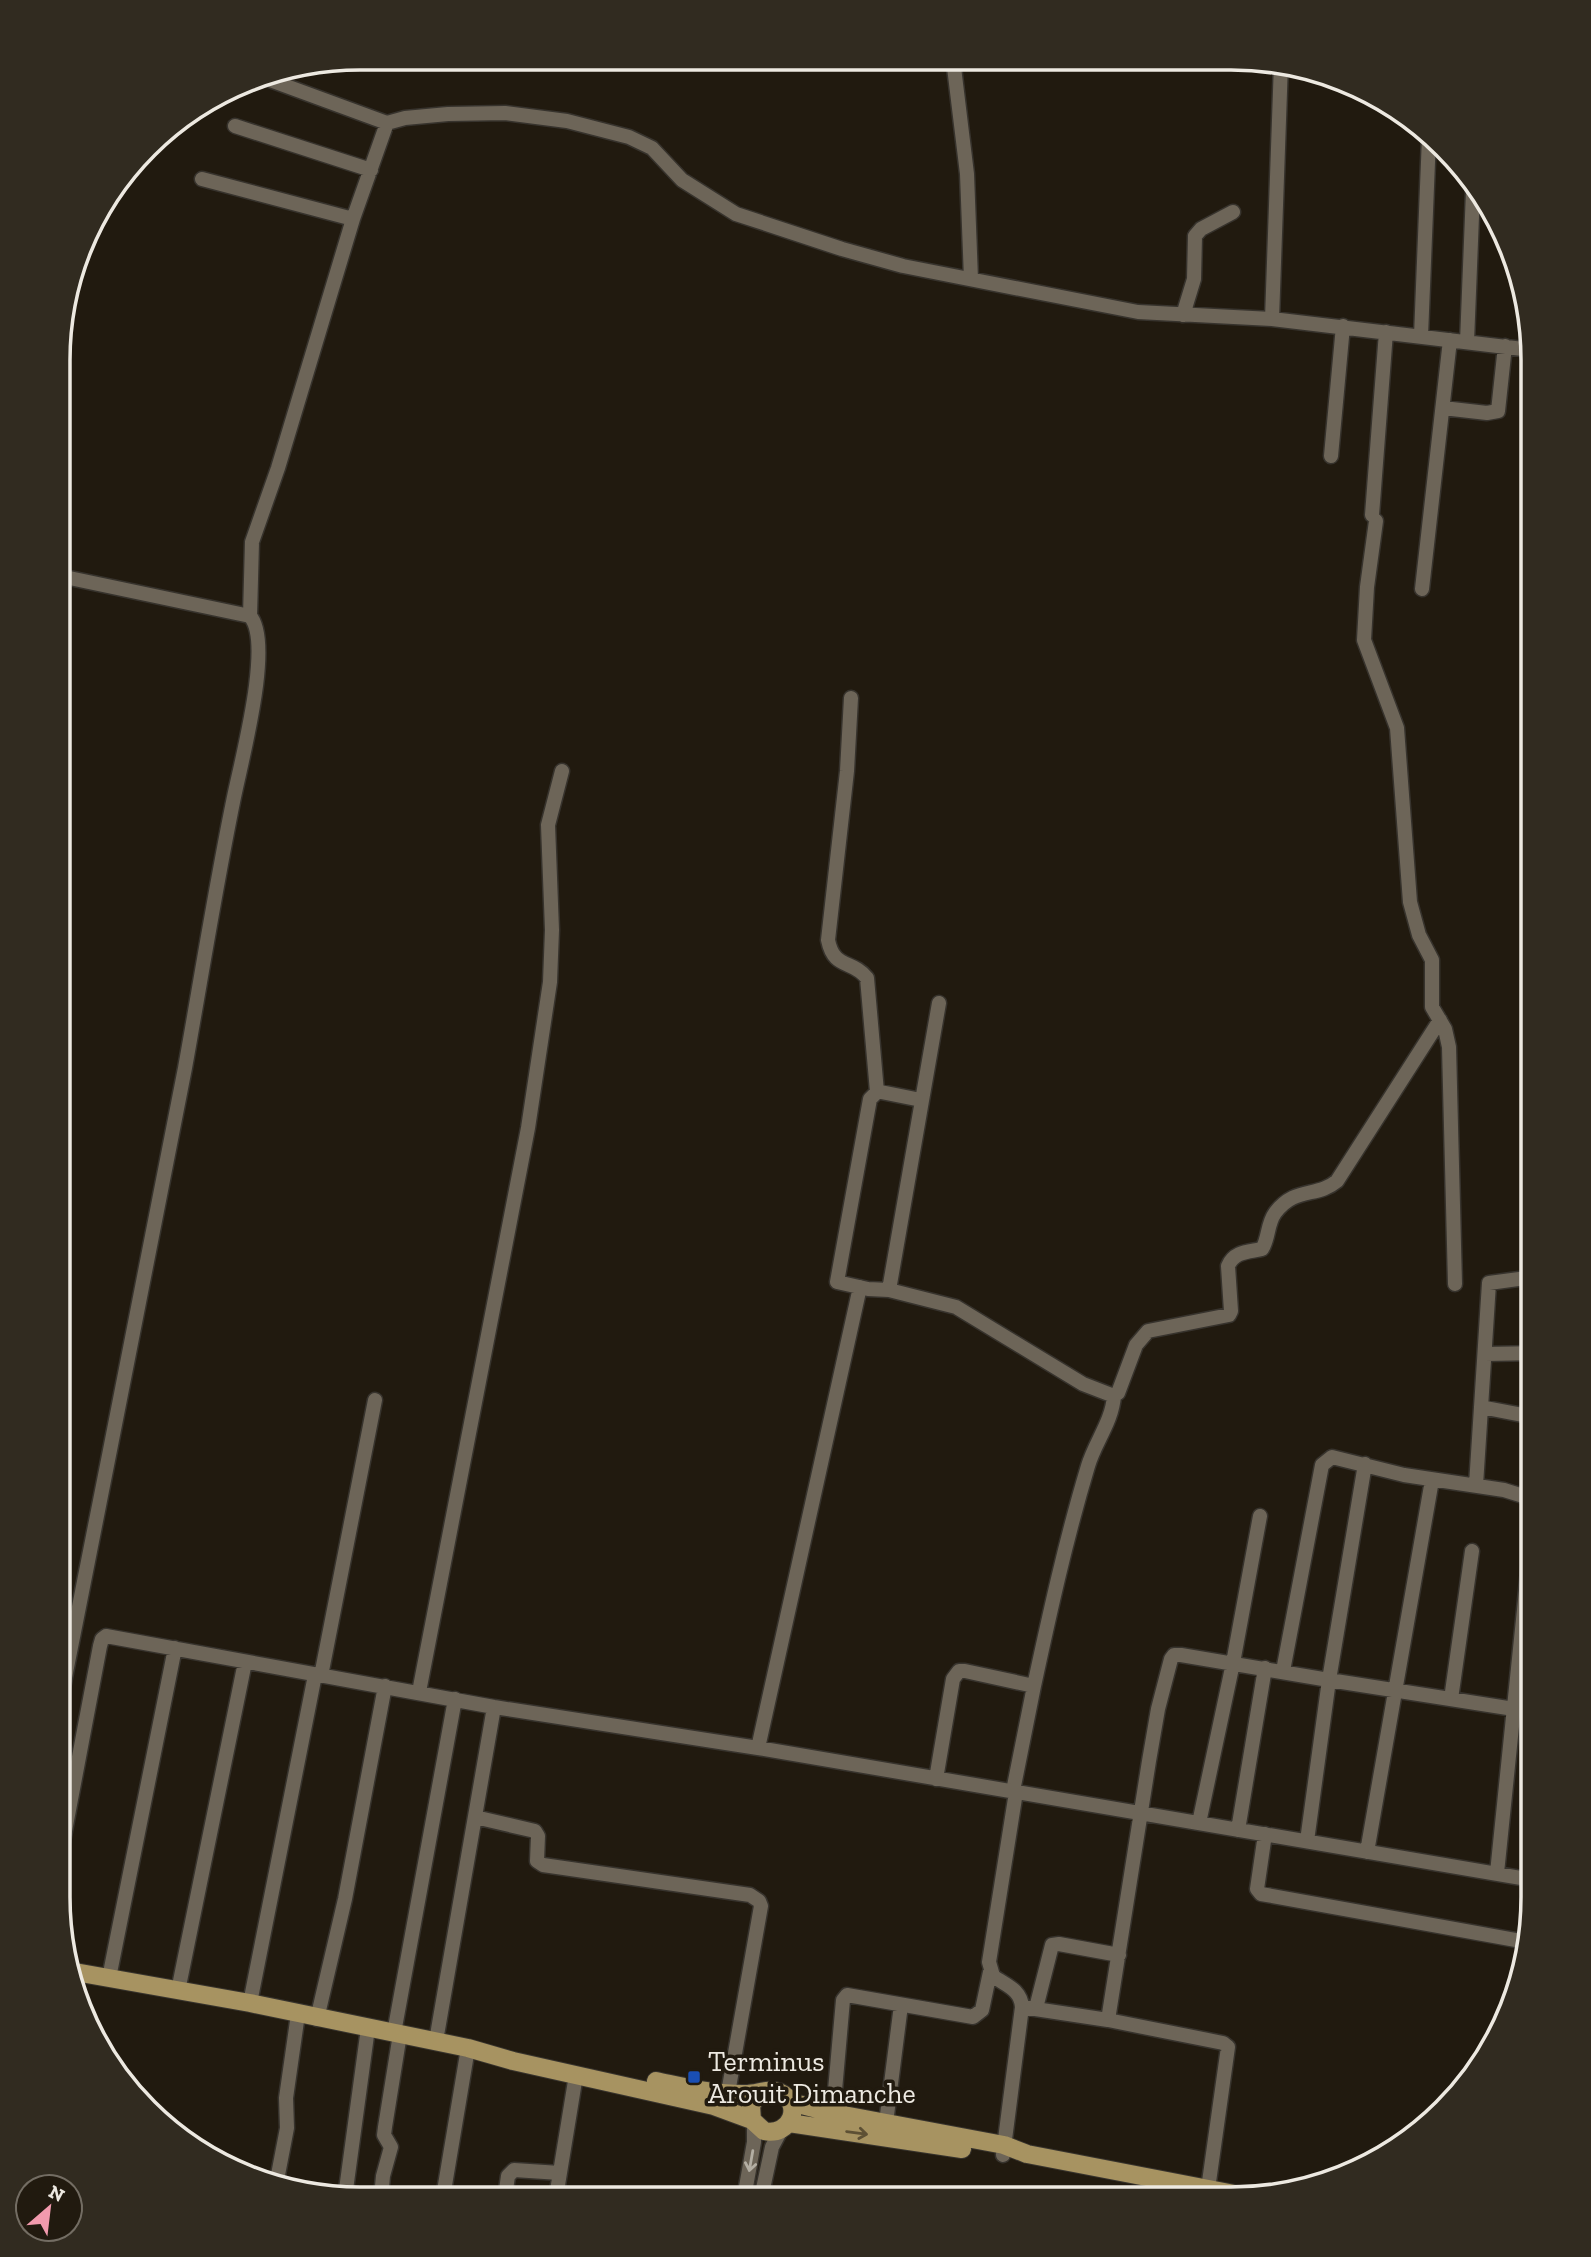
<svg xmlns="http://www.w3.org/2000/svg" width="1591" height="2257" font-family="'Zilla Slab',serif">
<rect width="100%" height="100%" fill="#211a0f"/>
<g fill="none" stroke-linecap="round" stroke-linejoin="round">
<defs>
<path id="minor" d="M953,59l14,115 4,105
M259,76l128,47 18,-5 43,-4 57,-1 62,8 62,16 23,11 30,32 54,34 106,35 61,17 235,46 134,7 259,31
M235,126l136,44
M202,179l151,40
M1183,315l11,-36 1,-43 6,-7 32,-17
M1272,319l9,-256
M1421,336l8,-199
M1467,342l6,-151
M1443,408l44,5 11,-2 7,-65
M1331,456l12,-130
M1372,515l14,-183
M1376,521l-9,66 -3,53 33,88 13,174 9,33 13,25v47l13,22 4,18 6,237
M1422,589l28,-249
M250,616l2,-74 26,-74 75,-249 34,-96
M851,698l-4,73 -19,169c6,30 24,19 39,38l10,114
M921,1100l-40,-8h-4l-7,7 -33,183 31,7 21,1 50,-287
M889,1290l67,17 127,77 31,12 4,-3 18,-48 12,-14 81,-16 2,-4 -3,-45c6,-15 21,-14 34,-17 7,-11 5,-25 13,-36 20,-27 42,-15 62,-32l103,-161
M1485,1354l48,-1
M1481,1407l52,10
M1476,1485l13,-202 44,-6
M1283,1671l39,-206 10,-8 72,18 100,15 29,9
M321,1676l54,-276
M1034,1686c16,-74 32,-147 54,-220 7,-24 24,-44 26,-70
M419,1692l109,-564 22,-146 2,-52 -4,-105 14,-54
M1451,1699l21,-148
M58,1713c42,-215 86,-430 127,-645 16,-89 30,-178 48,-266 7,-37 41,-159 17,-186l-190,-40
M758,1748l102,-461
M936,1779l17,-100 6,-8h6l69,15 -21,105
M1016,1792l-27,170 4,14c12,9 28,13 29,31
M475,1817l60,14 3,5 -1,25 6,4 207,30 9,6 2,5 -33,187
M1199,1823l34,-160 27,-147
M1238,1830l27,-162
M1265,1834l-8,55 4,5 266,48
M1307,1841l22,-161 185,29
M1367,1852l65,-372
M58,1868l42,-222 2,-7 4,-3 388,71 264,41 775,132
M1497,1873l36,-351
M109,1978l66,-330
M178,1991l67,-329
M250,2003l65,-328
M1036,2008l16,-63 7,-1 60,11
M317,2019l28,-120 40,-213
M1108,2020l115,23 5,4 -20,142
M394,2033l61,-334
M436,2041l58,-334
M833,2113l10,-113 4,-5 126,22 9,-7 8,-38
M886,2123l15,-118
M1003,2155l19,-148 86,13 41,-259 9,-52 13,-50 3,-4h7l148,25 36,-216
M277,2180l10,-52 -1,-30 12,-84
M345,2197l23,-169
M381,2197l2,-21 8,-29 -7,-12 1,-8 15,-93
M443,2197l25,-149
M505,2197l3,-21 6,-6 46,3
M556,2197l20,-122
M744,2198l10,-56v-17
M761,2198l11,-51 9,-17"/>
<path id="major" d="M75,1972l175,31 218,45 45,13 201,45 38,14
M656,2081c29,6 60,14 91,13 10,0 22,-6 32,-2 25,11 12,45 -15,39l-12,-11 -1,-15 8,-11
M790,2102l43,11 171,32 23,9 218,42
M789,2123l173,26"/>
</defs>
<!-- minor casing -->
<use href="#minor" stroke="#37332d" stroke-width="17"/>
<!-- major casing -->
<use href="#major" stroke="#37332d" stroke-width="20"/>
<!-- minor -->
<use href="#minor" stroke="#6d6558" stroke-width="14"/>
<!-- major -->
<use href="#major" stroke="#a79361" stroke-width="18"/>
</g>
<!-- one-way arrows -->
<defs><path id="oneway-shaft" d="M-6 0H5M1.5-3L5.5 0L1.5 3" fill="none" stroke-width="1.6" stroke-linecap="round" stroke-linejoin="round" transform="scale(1.75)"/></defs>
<use stroke="#5d5034" href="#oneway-shaft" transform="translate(857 2133) rotate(8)"/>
<use stroke="#b3aea3" href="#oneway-shaft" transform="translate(751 2161) rotate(100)"/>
<!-- markers -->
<rect fill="#1a4fb4" stroke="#211a0f" stroke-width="2.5" x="687" y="2070" width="14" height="14" rx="3.5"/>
<g text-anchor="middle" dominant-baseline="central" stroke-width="7" stroke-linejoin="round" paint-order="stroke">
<!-- poi labels -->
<g font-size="28" fill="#ede9e1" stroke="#211a0f" text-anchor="start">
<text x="708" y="2061">Terminus<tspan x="708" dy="32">Arouit Dimanche</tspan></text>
</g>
</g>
<!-- crop -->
<path d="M0 0H1591V2257H0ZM360 70H1231A290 290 0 0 1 1521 360V1897A290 290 0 0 1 1231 2187H360A290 290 0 0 1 70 1897V360A290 290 0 0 1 360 70Z" fill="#312b20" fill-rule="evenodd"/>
<path fill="none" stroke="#ede9e1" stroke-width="3.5" d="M360 70H1231A290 290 0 0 1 1521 360V1897A290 290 0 0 1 1231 2187H360A290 290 0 0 1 70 1897V360A290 290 0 0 1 360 70Z"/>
<!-- north arrow -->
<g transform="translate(49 2208) rotate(28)"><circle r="33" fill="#211a0f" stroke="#736d63" stroke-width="2"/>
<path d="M0-5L12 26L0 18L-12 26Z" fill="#f29aad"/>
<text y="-10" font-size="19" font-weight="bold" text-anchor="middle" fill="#ede9e1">N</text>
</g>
</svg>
